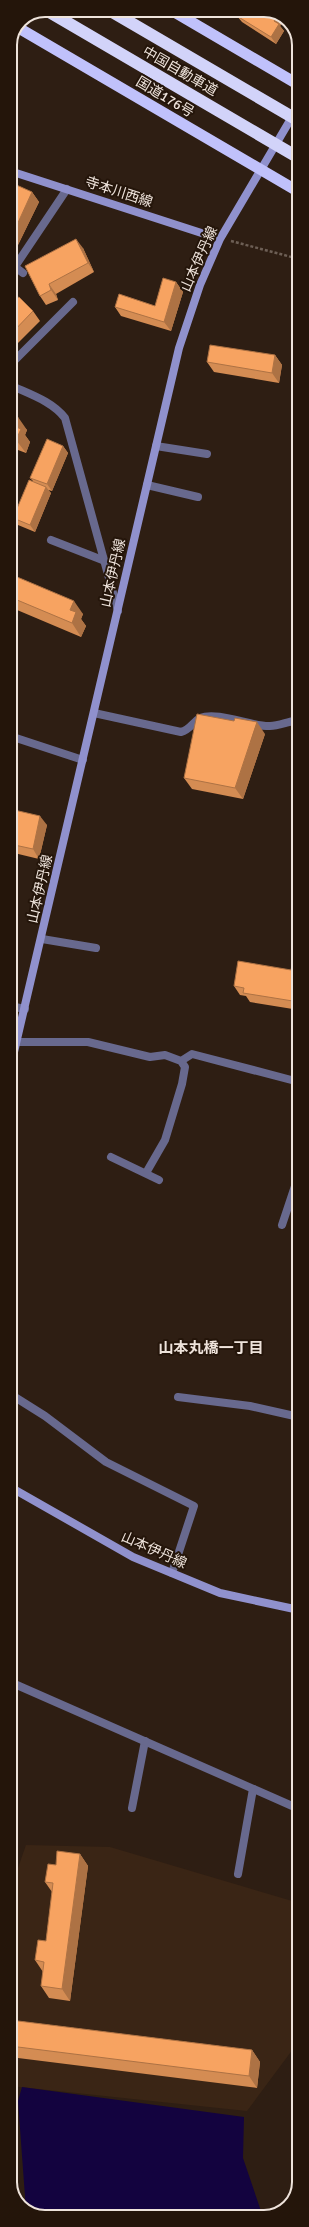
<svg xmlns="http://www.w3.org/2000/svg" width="309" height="2227" font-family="Signika,'Noto Sans JP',sans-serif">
<rect width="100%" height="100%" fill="#2e1e13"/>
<!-- built -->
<path fill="#3a2515" d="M26,1845l84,2 189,56v138l-52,70 -237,-25v-195z"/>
<!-- water -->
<path fill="#13033f" d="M22,2087l222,30 -1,41 20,59h-223l-14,-7 -8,-109z"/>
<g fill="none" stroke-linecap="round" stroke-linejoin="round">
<!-- path -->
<path stroke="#6d5f55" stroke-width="2.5" stroke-dasharray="3 2" stroke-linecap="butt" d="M231,241l68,18"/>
<!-- service -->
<path stroke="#68698e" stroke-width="8" d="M10,373l1,-9 62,-62
M51,540l54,21
M94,713l87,19c9,-2 12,-10 19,-14 18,-7 52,9 70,8 8,0 17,-4 24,-5
M42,939l54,9"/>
<!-- minor -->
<path stroke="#68698e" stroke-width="8" d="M15,267l8,6
M10,274l57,-85
M10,385c19,9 42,16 55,33l53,193
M156,446l51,8
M147,485l51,12
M10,736l73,24
M10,1006l15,3
M17,1042h71l62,15 15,-2 16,6 4,6 -3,17 -17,56 -19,33
M181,1061l11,-7 107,28
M111,1157l48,23
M282,1225l17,-51
M10,1394l35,22 61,46 88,44 -22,67
M178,1397l72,9 49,11
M132,1808l13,-67
M238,1874l15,-85"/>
<!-- tertiary -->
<path stroke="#68698e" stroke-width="8" d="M10,1682l289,127"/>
<!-- secondary -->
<path stroke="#9091cd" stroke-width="8" d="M10,171l210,68
M10,1069l169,-721 21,-63 20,-46 79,-134
M10,1487l123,70 87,36 79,17"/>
<!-- trunk -->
<path stroke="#c0c1fb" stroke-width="11" d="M171,10l128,75
M17,27l282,165"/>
<!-- motorway-bridge -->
<path stroke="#d2d3f9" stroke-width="12" d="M46,10l253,148
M109,10l190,111"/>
</g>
<!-- wall -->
<path fill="#d48c53" d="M269,10l16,8 -5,8 4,5 -8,13 -34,-22 -5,-6z
M10,188l22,4 7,10 -22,45 -7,-3z
M83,248l11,24 -38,22 2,6 -12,5 -6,-9 -15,-30z
M176,282l7,10 -12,39 -50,-15 -6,-9 40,-1z
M10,301l23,10 7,10 -30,30z
M275,355l7,10 -3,18 -65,-11 -7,-10z
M10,414l17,16 -2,5 5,7 -4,11 -16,-6z
M63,446l5,7 -16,38 -4,-1 3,3 -16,39 -17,-7 -5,-7 20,-37 -3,-3z
M10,574l73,40 -2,5 5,7 -5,11 -71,-30z
M265,734l-22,65 -51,-10 -8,-11z
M10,809l37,16 -8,34 -29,-7z
M299,960v50l-49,-8 -4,-6 -6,-1 -6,-9 57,-16z
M80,1854l8,12 -18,135 -21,-3 -8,-12 2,-14 -8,-12 11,-19 6,-49 -7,-10 11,-17z
M10,2020l242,30 8,12 -3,26 -247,-31z"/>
<!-- shaded-wall -->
<path fill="#ad7244" d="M278,15l7,3 -5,8 4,5 -8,13 -5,-7 3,-16z
M32,192l7,10 -22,45 -6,-9z
M76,239l7,9 11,24 -6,-9z
M176,282l7,10 -12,39 -7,-9z
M49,284l7,10 2,6 -7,-10z
M275,355l7,10 -3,18 -7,-10z
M18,417l9,13 -2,5 5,7 -4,11 -10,-13 -2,-14z
M63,446l5,7 -16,38 -5,-7z
M46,487l5,6 -16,39 -5,-7z
M74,601l9,13 -2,5 5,7 -5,11 -9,-14 -2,-13z
M257,722l8,12 -22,65 -8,-11z
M40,816l7,9 -8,34 -6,-10z
M80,1854l8,12 -18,135 -8,-12z
M252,2050l8,12 -3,26 -8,-12z"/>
<!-- building -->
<path fill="#f7a361" stroke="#ad7244" d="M240,10h29l9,5 -4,6 5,3 -8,13 -34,-21z
M12,183l20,9 -21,46h-1v-50z
M76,239l12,24 -39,21 2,6 -11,6 -15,-30z
M163,278l13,4 -12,40 -49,-15 4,-13 36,12z
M19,297l14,14 -23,24v-34z
M210,345l65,10 -3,18 -65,-11z
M10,414l8,3 -4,9 7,3 -5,11 -6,-3z
M47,439l16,7 -16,38 -17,-6z
M29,480l17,7 -16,38 -17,-7z
M10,574l64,27 -4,9 6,2 -4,11 -62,-26z
M197,714l37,7 1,-3 22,4 -22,66 -51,-10z
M10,809l30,7 -7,33 -23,-5z
M293,959l6,1v42l-56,-9 1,-5 -10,-2 4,-25 53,9z
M57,1851l23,3 -18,135 -21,-3 3,-24 -9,-2 3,-20 8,1 7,-58 -8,-1 3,-18 8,1z
M10,2020l242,30 -3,26 -239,-30z"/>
<g text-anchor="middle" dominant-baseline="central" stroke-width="4" stroke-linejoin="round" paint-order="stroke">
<!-- street labels -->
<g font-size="14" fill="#eee3db" stroke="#24150a">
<text transform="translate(180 71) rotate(30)">中国自動車道</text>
<text transform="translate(165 97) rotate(31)">国道176号</text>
<text transform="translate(119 192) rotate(18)">寺本川西線</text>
<text transform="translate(199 259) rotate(-66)">山本伊丹線</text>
<text transform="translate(113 573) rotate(-77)">山本伊丹線</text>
<text transform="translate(40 889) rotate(-77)">山本伊丹線</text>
<text transform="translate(154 1550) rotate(24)">山本伊丹線</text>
</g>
<!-- neighbourhood labels -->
<g font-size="15" font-weight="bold" fill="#eee3db" stroke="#24150a">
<text x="211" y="1348">山本丸橋一丁目</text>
</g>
</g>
<!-- crop -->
<path d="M0 0H309V2227H0ZM45 17H264A28 28 0 0 1 292 45V2182A28 28 0 0 1 264 2210H45A28 28 0 0 1 17 2182V45A28 28 0 0 1 45 17Z" fill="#24150a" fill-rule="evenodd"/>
<path fill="none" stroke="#eee3db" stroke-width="2" d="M45 17H264A28 28 0 0 1 292 45V2182A28 28 0 0 1 264 2210H45A28 28 0 0 1 17 2182V45A28 28 0 0 1 45 17Z"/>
</svg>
